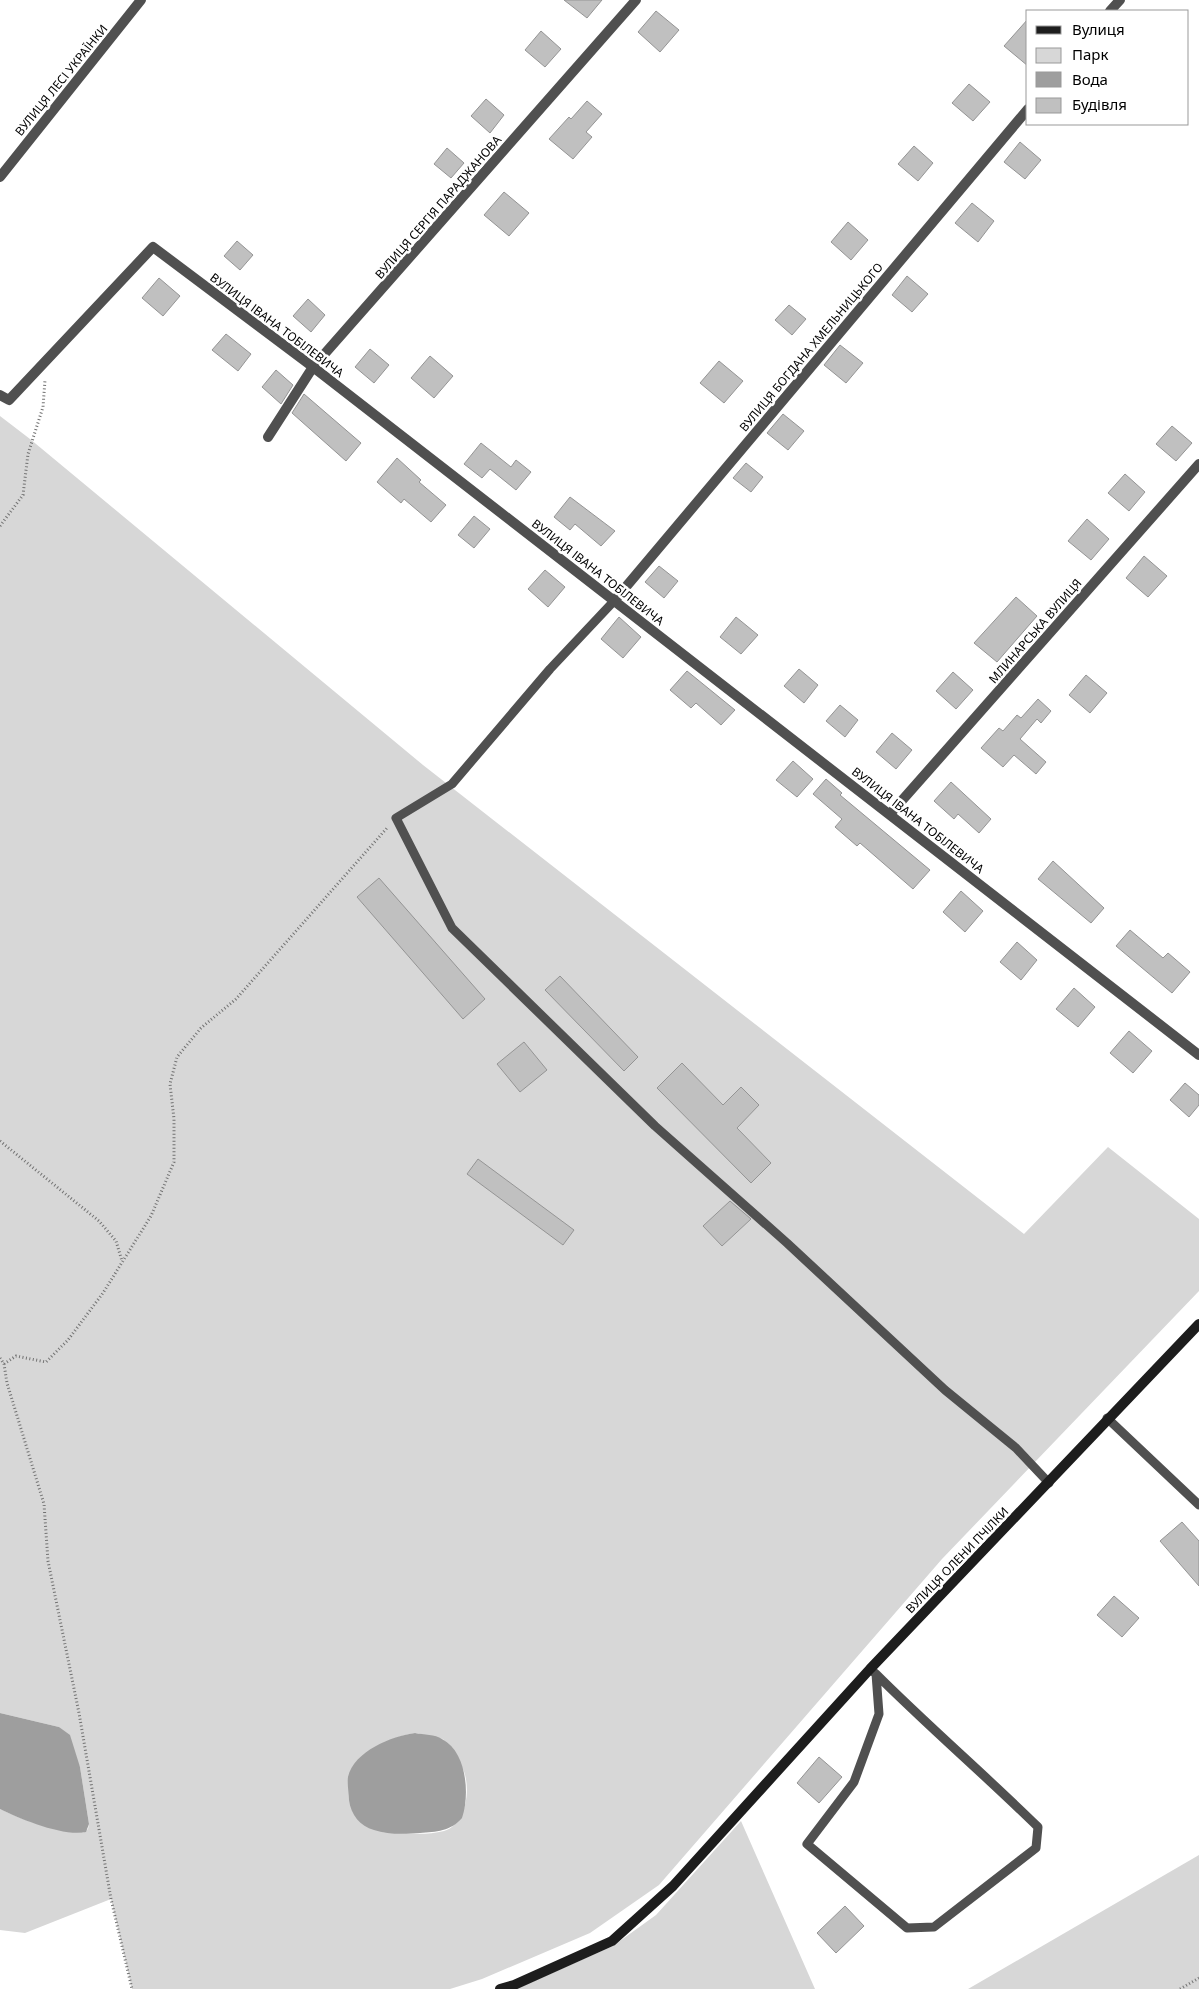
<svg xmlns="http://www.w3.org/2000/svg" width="1199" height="1989" font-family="'Noto Sans',sans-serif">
<rect width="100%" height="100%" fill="#fff"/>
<!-- green -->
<path fill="#d7d7d7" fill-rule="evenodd" d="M0,416l30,23 393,326 601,469 84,-87 91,72v72l-257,268 -283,326 -69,48 -108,46 -32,10h-318l-21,-90 -86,34 -25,-3v-121c26,13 54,20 83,24l5,-4 1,-5 -9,-57 -21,-40 -59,-14zM415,1733l28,6c6,9 14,18 19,28 10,19 5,57 -18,64 -19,5 -42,2 -62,1l-19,-76c16,-12 33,-20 52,-23z
M741,1821l74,168h-299l97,-43 43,-31z
M1199,1855v134h-231z"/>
<!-- water -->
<path fill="#9e9e9e" d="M0,1713l59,14 11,8 10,32 9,57 -3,8c-22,5 -66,-13 -86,-23z
M415,1733c9,2 20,1 27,6 25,13 28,56 20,79 -11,13 -26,14 -42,15 -14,1 -32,2 -46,-3 -14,-4 -23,-15 -25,-30 0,-7 -2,-15 -1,-23 6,-26 44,-41 67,-44z"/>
<!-- building -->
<path fill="#c0c0c0" stroke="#949494" d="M564,0h38l-15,18z
M656,11l23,19 -19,22 -22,-20z
M1028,19v47l-24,-20z
M541,31l20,18 -16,18 -20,-17z
M969,84l21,18 -17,19 -21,-18z
M486,99l18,16 -14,18 -19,-17z
M587,101l15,13 -16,18 6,5 -19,22 -24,-20 20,-22 2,2z
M1020,142l21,18 -16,19 -21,-17z
M914,146l19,17 -15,18 -20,-17z
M447,148l17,15 -13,15 -17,-14z
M504,192l25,21 -20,23 -25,-21z
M972,203l22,18 -16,21 -23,-19z
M848,222l20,18 -17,20 -20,-18z
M237,241l16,14 -13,15 -16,-14z
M907,276l21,18 -16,18 -20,-17z
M159,278l21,18 -17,20 -21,-18z
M308,299l17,16 -14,17 -18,-16z
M789,305l17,14 -14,16 -17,-15z
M226,334l25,20 -13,17 -26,-21z
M840,345l23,18 -17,20 -22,-18z
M370,349l19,16 -15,18 -19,-16z
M430,356l23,20 -19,22 -23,-20z
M719,361l24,20 -19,22 -24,-20z
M276,370l17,15 -12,19 -19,-17z
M304,394l57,49 -15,18 -54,-48z
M783,414l21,17 -16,19 -21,-17z
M1172,426l20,17 -16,18 -20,-17z
M481,443l30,24 5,-7 15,12 -15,18 -26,-21 -8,9 -18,-14z
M397,458l24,22 -2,2 27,23 -15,17 -27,-23 -3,4 -24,-21z
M746,463l17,14 -12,15 -18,-14z
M1125,474l20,18 -16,19 -21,-18z
M570,497l45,34 -14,15 -26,-22 -5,6 -16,-13z
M474,516l16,13 -16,19 -16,-13z
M1087,519l22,20 -18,21 -23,-19z
M1144,556l23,20 -19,21 -22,-19z
M659,566l19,15 -14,17 -19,-16z
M545,570l20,17 -17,20 -20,-18z
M1016,597l21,19 -40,46 -23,-19z
M619,617l22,20 -18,21 -22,-19z
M736,617l22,18 -17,19 -21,-17z
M799,669l19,16 -14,18 -20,-17z
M687,671l48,39 -14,15 -25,-22 -5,5 -21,-18z
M953,672l20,18 -17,19 -20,-18z
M1086,675l21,18 -17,20 -21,-18z
M1038,699l13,12 -10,12 -4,-4 -17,20 26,23 -10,12 -22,-19 -11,12 -22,-19 18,-20 4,3 14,-16 4,3z
M840,705l18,15 -13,17 -19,-16z
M892,733l20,17 -16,19 -20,-17z
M793,761l20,18 -16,18 -21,-17z
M826,779l16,14 -2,2 90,75 -17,19 -53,-46 -3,3 -22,-19 7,-8 -29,-25z
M951,782l40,37 -12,14 -21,-19 -4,5 -20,-18z
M1053,861l51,47 -13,15 -53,-44z
M379,878l106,121 -22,20 -106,-122z
M961,891l22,20 -18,21 -22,-20z
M1130,930l33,28 5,-5 22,19 -18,21 -56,-47z
M1017,942l20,18 -16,20 -21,-18z
M560,976l78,81 -14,14 -79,-81z
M1074,988l21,19 -17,20 -22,-18z
M1129,1031l23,20 -19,22 -23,-20z
M524,1042l23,28 -27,22 -23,-28z
M682,1063l41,42 18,-18 18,18 -22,23 34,35 -20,20 -94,-95z
M1185,1083l14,12v10l-10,12 -19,-17z
M478,1159l96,71 -11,15 -96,-71z
M730,1201l21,18 -29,27 -19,-20z
M1182,1522l17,19v45l-39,-45z
M1114,1596l25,22 -17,19 -25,-22z
M819,1757l23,20 -23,26 -22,-20z
M845,1906l19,20 -28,27 -19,-20z"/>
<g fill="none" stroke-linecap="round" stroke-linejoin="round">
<!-- path -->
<path stroke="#727272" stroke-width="3" stroke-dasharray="1 2.5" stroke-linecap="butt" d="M0,526l23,-31 5,-41 15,-47 2,-27
M0,1141l99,80 17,20 6,20
M0,1358l4,6 3,19 37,121 4,57 31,152 32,186 21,90
M4,1364l12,-8 30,6 22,-22 35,-47 48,-77 23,-54v-43l-4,-35 7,-27 24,-29 35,-29 151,-171
M1180,1989l19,-11"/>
<!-- lane -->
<path stroke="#505050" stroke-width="9" d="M614,601l-64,68 -98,115 -56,34 56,110 203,198 132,117 158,147 71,58 33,35
M1107,1418l92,87
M870,1669l6,5c52,52 109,101 162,153l-2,21 -102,79 -27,1 -100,-84 47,-62 25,-68 -3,-40"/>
<!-- street -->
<path stroke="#505050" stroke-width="10" d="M1110,11l10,-11
M0,177l141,-177
M0,395l9,5 144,-153 160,120 886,688
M268,437l45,-70 323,-367
M614,601l414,-492
M890,814l309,-350"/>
<!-- secondary -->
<path stroke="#1d1d1d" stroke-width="10" d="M500,1989l14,-4 98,-44 61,-55 197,-217 329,-345"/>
</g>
<g text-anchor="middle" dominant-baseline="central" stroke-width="5" stroke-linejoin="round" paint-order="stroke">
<!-- street labels -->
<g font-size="12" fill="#000" stroke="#fff">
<text transform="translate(61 80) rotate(-51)">ВУЛИЦЯ ЛЕСІ УКРАЇНКИ</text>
<text transform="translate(438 207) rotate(-49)">ВУЛИЦЯ СЕРГІЯ ПАРАДЖАНОВА</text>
<text transform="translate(277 325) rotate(37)">ВУЛИЦЯ ІВАНА ТОБІЛЕВИЧА</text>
<text transform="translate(811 347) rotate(-50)">ВУЛИЦЯ БОГДАНА ХМЕЛЬНИЦЬКОГО</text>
<text transform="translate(598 572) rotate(38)">ВУЛИЦЯ ІВАНА ТОБІЛЕВИЧА</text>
<text transform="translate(1035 631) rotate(-49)">МЛИНАРСЬКА ВУЛИЦЯ</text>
<text transform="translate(918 820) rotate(38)">ВУЛИЦЯ ІВАНА ТОБІЛЕВИЧА</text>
<text transform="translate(957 1560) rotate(-46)">ВУЛИЦЯ ОЛЕНИ ПЧІЛКИ</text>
</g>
</g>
<!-- legend -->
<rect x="1026" y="10" width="162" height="115" fill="#ffffff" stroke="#999999"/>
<rect x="1036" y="26" width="25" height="8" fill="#1d1d1d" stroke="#999999"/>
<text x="1072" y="35" font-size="15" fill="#000000">Вулиця</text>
<rect x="1036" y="48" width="25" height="15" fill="#d7d7d7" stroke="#999999"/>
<text x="1072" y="60" font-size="15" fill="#000000">Парк</text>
<rect x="1036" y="72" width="25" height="15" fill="#9e9e9e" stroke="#999999"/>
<text x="1072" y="85" font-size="15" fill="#000000">Вода</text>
<rect x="1036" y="98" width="25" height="15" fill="#c0c0c0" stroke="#999999"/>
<text x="1072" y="110" font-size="15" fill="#000000">Будівля</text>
</svg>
